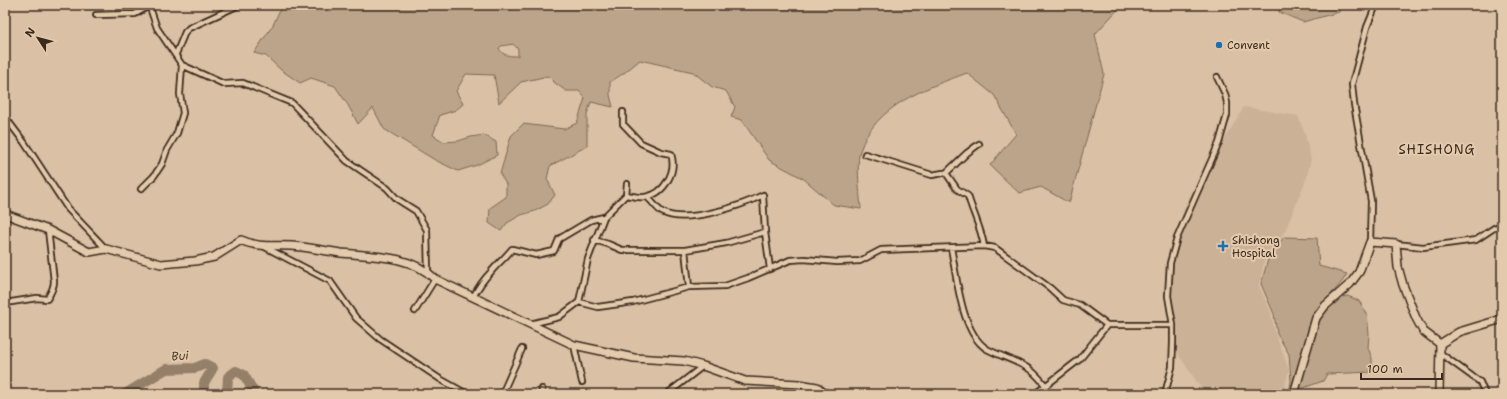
<svg xmlns="http://www.w3.org/2000/svg" width="1507" height="399" font-family="'Shantell Sans',sans-serif">
<rect width="100%" height="100%" fill="#dac0a4"/>
<filter id="ink" filterUnits="userSpaceOnUse"><feTurbulence type="fractalNoise" baseFrequency=".025" numOctaves="2"/><feDisplacementMap in="SourceGraphic" scale="8" xChannelSelector="R" yChannelSelector="G"/><feConvolveMatrix kernelMatrix="1 2 1 2 8 2 1 2 1" color-interpolation-filters="sRGB"/></filter>
<g filter="url(#ink)">
<!-- built -->
<path fill="#cbb297" d="M1244,107l54,9 7,18 6,25 -4,18 -22,54 -21,31 -5,24 12,26 3,18 15,40 -4,15 1,9h-81l-27,-40 -10,-55 -1,-38 19,-58z"/>
<!-- green -->
<path fill="#bca48a" stroke="#7c6754" fill-rule="evenodd" d="M282,5h840l-27,29 9,40 -35,129 -28,-16 -22,6 -29,-28 26,-31 -22,-39 -27,-22c-41,15 -92,32 -107,78 -4,11 0,46 1,58l-27,-4 -30,-26 -35,-19 -27,-40 -11,-3 4,-10 -9,-16 -14,-4 -19,-15 -53,-12 -16,13 -14,9v13l3,12 -22,-5 -4,12v32l-37,20 -3,13 8,16 -7,9 -13,7 -14,4 -14,8 -6,8 -12,-8 1,-15 16,-11v-13l-6,-10 11,-38 12,-12 41,5 13,-6 8,-25 -6,-7h-13l-11,-8 -7,-7 -27,6 -22,21 -5,-28 -28,-1 -10,17 7,13 -7,6 -16,5 -7,20 11,7 14,-1 13,-4 13,-2 12,7 1,13 -20,10 -19,6 -23,-11 -51,-31 -11,-21 -15,16 -10,-19 -13,-19 -24,-8 -11,5 -19,-13 -15,-14 -12,-3 19,-28zM513,44l5,5v7c-8,0 -16,0 -19,-8l2,-2z
M1278,5h62l-1,7 -36,10 -24,-10z
M1284,237l33,1 2,28 28,8c-11,20 -34,31 -38,55l4,5 6,-19 15,-15 8,-3 6,-1 11,5 8,13 2,20 -1,14 4,10v14l-45,2 -4,7 -34,12 2,-12 -2,-27 -12,-20 -3,-20 -13,-30 8,-28z"/>
<g fill="none" stroke-linecap="round" stroke-linejoin="round">
<!-- river -->
<path stroke="#947f69" stroke-width="10" d="M125,394l41,-25 29,-1 10,-4 8,4 -9,15v10l1,1
M227,394l1,-17 8,-6 8,4 10,17 -1,2"/>
<defs>
<path id="street" d="M149,5l8,23 25,37 42,19 19,-1 49,20 55,58 40,27 10,11 19,12 11,19 1,42
M96,15l39,-1 14,-8
M176,54l9,-22 4,-4 50,-23
M623,112v12l18,19 20,9 10,2c6,17 -6,40 -26,43 -6,1 -13,-1 -19,-2
M5,117l19,25 44,67 38,40
M865,154l67,21 11,-2h3l11,16 11,7c5,17 13,32 16,50
M946,173l21,-20 12,-9
M141,189l13,-13 8,-12 5,-14 10,-17 6,-20 -3,-19 2,-29
M647,197c5,4 10,12 15,15 23,13 79,-6 101,-17l2,37 5,37
M594,240l14,4 14,6h63l41,-7 39,-11
M1370,242l1,-41 -17,-97 -2,-20 15,-57 9,-22
M1396,244l27,3 53,-7 18,-12 8,-3
M263,246l67,35 26,37 24,21 60,40 27,15
M951,248c6,29 10,85 36,101 13,7 27,11 39,18 8,4 14,12 20,19
M685,250l4,37
M473,297c5,-9 10,-17 17,-24 7,-9 15,-15 22,-24l24,6 18,-4 5,-12 32,-19 13,-3
M579,302l9,-43 16,-42 22,-22 1,-11
M5,303l32,-5 10,1c4,-6 7,-11 7,-18l-6,-51
M415,311l20,-32
M530,324l29,-7 20,-15 19,5 35,-5 56,-15 36,-1 23,-8 42,-18 14,-1 33,3 23,-1 21,-11 103,-4 11,2 55,40 13,12 17,5 27,20h66
M574,345l8,37
M1440,353l40,29 5,12
M502,394l20,-45
M541,394l1,-5
M667,394l36,-28
M1035,394l45,-35 27,-34
M1165,394l7,-27 1,-24v-18l-5,-29 2,-33 7,-25 42,-95 8,-28v-12l-2,-9 -8,-17"/>
<path id="secondary" d="M5,214l43,16 41,22 17,-3 55,15 34,-3 19,-4 27,-17c17,8 33,5 51,6 16,1 33,5 49,7 31,3 70,2 94,26l139,66 60,13 50,3 19,5 42,15 54,3 18,3 8,7
M1440,344l19,-12 43,-13
M1294,394l22,-76 9,-12 25,-22 9,-12 11,-30 26,2 2,23 5,18 13,33 7,13 17,13 -1,50"/>
</defs>
<!-- street casing -->
<use href="#street" stroke="#3b2a1e" stroke-width="8"/>
<!-- secondary casing -->
<use href="#secondary" stroke="#3b2a1e" stroke-width="10"/>
<!-- street -->
<use href="#street" stroke="#e4caac" stroke-width="4.5"/>
<!-- secondary -->
<use href="#secondary" stroke="#e4caac" stroke-width="7"/>
</g>
</g>
<!-- markers -->
<g fill="#1f6fb2" stroke="#e4caac" stroke-width="1.5">
<circle cx="1219" cy="45" r="4"/>
<path d="M1221 240h4v4h4v4h-4v4h-4v-4h-4v-4h4z"/>
</g>
<g text-anchor="middle" dominant-baseline="central" stroke-width="4" stroke-linejoin="round" paint-order="stroke">
<!-- poi labels -->
<g font-size="11" fill="#3b2a1e" stroke="#e4caac" text-anchor="start">
<text x="1227" y="45">Convent</text>
<text x="1232" y="240">Shishong<tspan x="1232" dy="13">Hospital</tspan></text>
</g>
<!-- water labels -->
<g font-size="12" font-style="italic" fill="#4d3b2d" stroke="#e4caac">
<text transform="translate(180 356) rotate(-4)">Bui</text>
</g>
<!-- quarter labels -->
<g font-size="13" letter-spacing="1" fill="#3b2a1e" stroke="#e4caac">
<text x="1437" y="149">SHISHONG</text>
</g>
</g>
<!-- margin -->
<rect width="1507" height="399" fill="none" stroke="#e4caac" stroke-width="20"/>
<rect x="10" y="10" width="1487" height="379" fill="none" stroke="#3b2a1e" stroke-width="1.5" filter="url(#ink)"/>
<!-- north arrow -->
<g transform="translate(38 38) rotate(306)" stroke="#e4caac" stroke-width="3" paint-order="stroke">
<path d="M0-3L7 15L0 10L-7 15Z" fill="#3b2a1e"/>
<text y="-6" font-size="11" font-weight="bold" text-anchor="middle" fill="#3b2a1e">N</text>
</g>
<!-- scale -->
<path d="M1361 373v6h81v-6" fill="none" stroke="#3b2a1e" stroke-width="2"/>
<text x="1367" y="373" font-size="12" fill="#3b2a1e" stroke="#e4caac" stroke-width="3" paint-order="stroke">100 m</text>
</svg>
